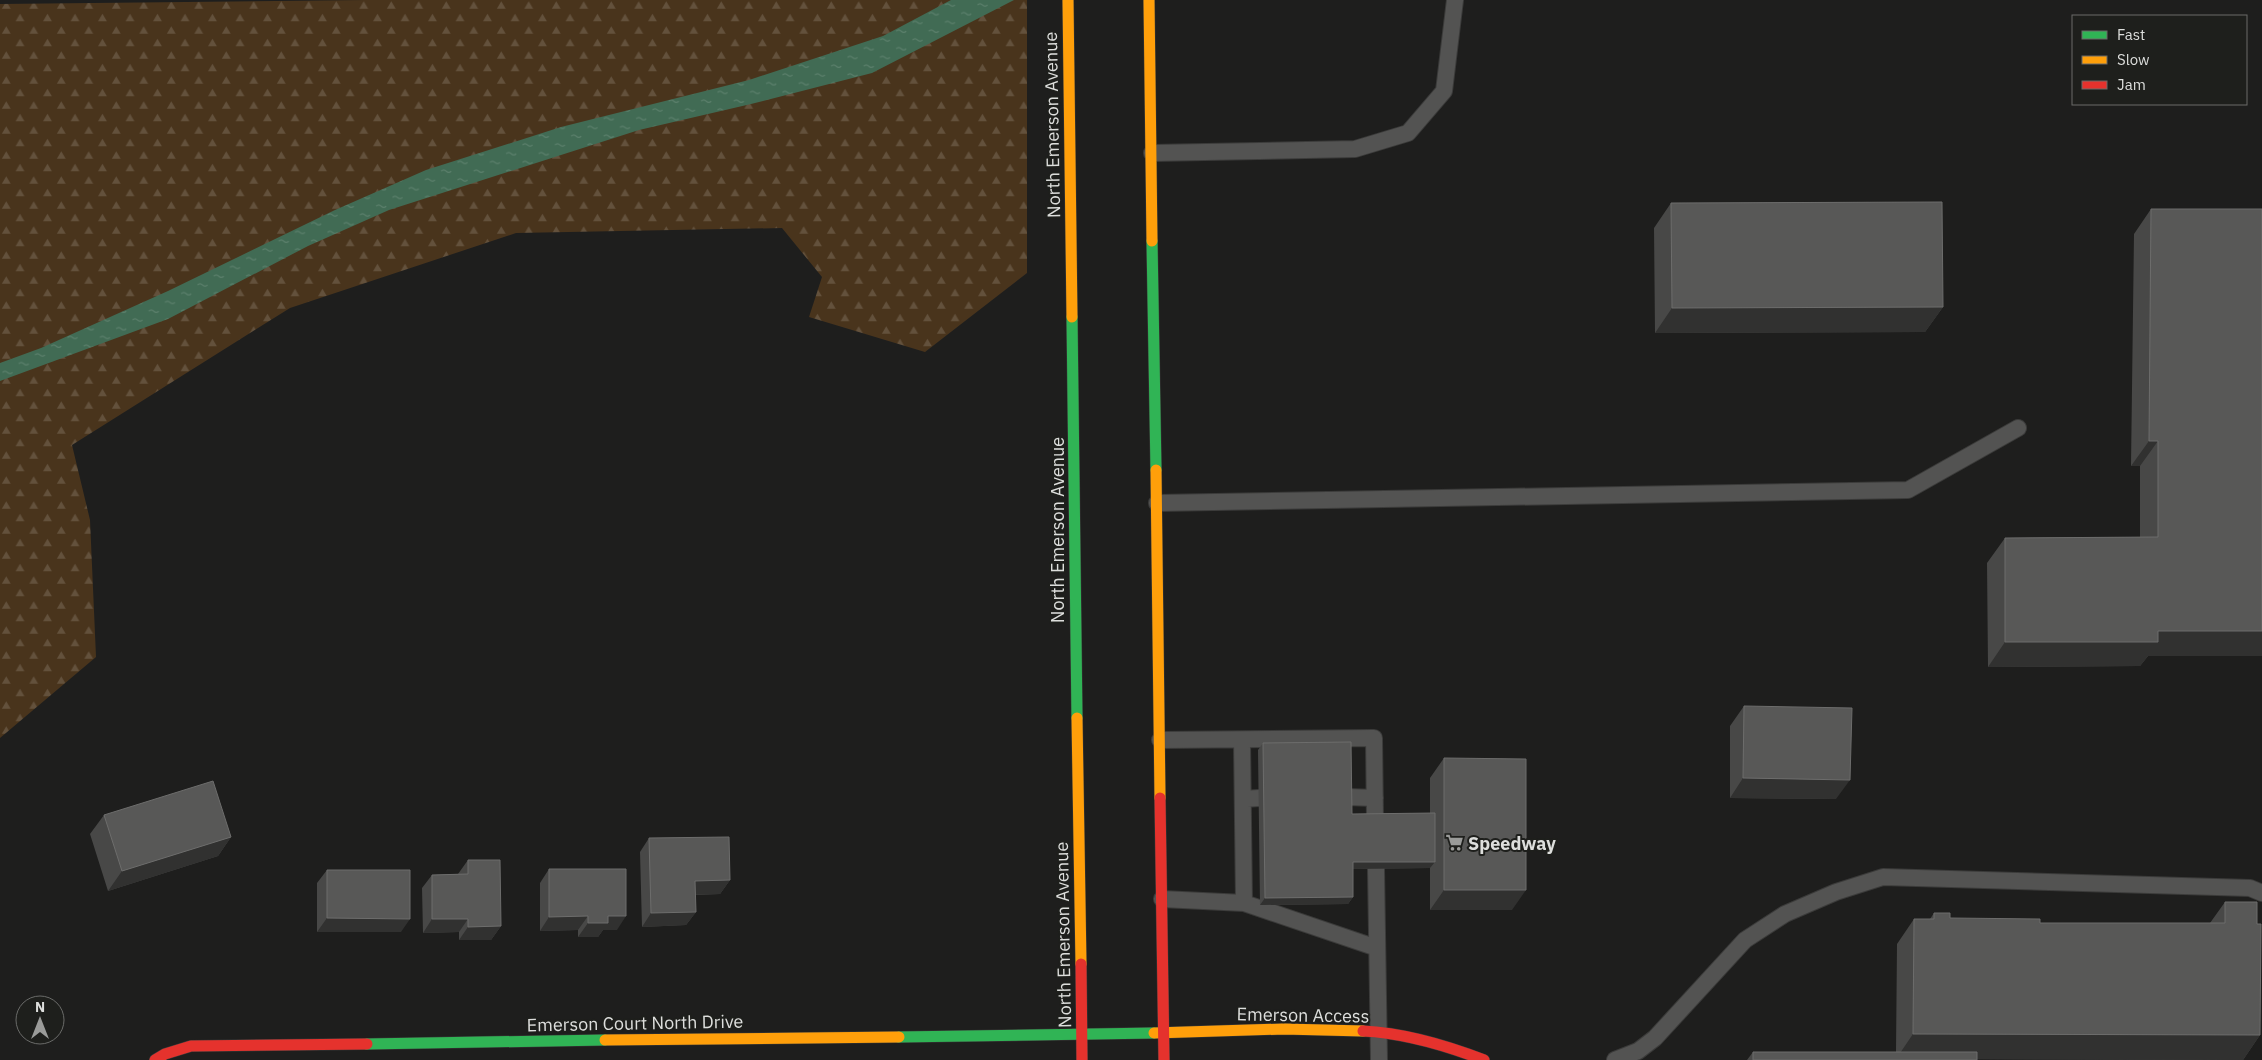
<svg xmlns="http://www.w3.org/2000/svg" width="2262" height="1060" font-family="'IBM Plex Sans',sans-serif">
<defs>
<pattern id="forest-firs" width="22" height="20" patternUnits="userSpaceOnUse" patternTransform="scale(1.25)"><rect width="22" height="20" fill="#49341c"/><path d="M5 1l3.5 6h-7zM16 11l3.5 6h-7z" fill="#63513c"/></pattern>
<pattern id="water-ripples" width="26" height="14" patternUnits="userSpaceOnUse" patternTransform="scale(1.25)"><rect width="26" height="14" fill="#416b54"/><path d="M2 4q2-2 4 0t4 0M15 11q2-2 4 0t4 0" fill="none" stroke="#5c806c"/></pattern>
</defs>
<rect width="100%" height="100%" fill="#1e1e1d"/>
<!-- forest -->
<path fill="url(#forest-firs)" d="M366,0h661v273l-102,79 -116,-35 13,-40 -40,-49 -266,5 -226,75 -218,137 18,75 6,137 -96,81v-734z"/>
<!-- water -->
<path fill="url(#water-ripples)" d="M951,0h63l-142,73 -121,31 -112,26 -250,80 -81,36 -140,73 -168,62v-18l41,-15 127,-57 167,-81 91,-40 135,-43 188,-47 134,-44z"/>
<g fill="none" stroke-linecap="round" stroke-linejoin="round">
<defs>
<path id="lane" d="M1152,153l203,-4 53,-16 36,-42 11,-91
M1157,503l751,-13 110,-62
M1160,740l214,-2 1,83
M1347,797l28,1
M1243,799l16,-1
M1376,869l3,191
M1162,899l82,4 -2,-163
M1244,903l133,45
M1615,1060l23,-9 17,-13 90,-98 40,-26 51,-22 47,-15 367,11 12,5"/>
<path id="fast" d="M1152,241l4,229
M1072,317l5,401
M899,1037l255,-4
M367,1044l238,-4"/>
<path id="slow" d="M1068,0l4,317
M1149,0l3,241
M1156,470l4,328
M1077,718l4,246
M1154,1033l130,-4 79,2
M605,1040l294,-3"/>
<path id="jam" d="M1160,798l4,262
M1081,964l1,96
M1363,1031c42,2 82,14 121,29
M155,1060l10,-6 26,-8 176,-2"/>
</defs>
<!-- lane casing -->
<use href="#lane" stroke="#3b3b3a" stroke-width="18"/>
<!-- fast casing -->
<use href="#fast" stroke="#3b3b3a" stroke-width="12"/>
<!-- slow casing -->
<use href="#slow" stroke="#3b3b3a" stroke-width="12"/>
<!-- jam casing -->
<use href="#jam" stroke="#3b3b3a" stroke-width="12"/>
<!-- lane -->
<use href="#lane" stroke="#535352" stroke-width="16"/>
<!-- fast -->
<use href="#fast" stroke="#30b455" stroke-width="11"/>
<!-- slow -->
<use href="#slow" stroke="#ff9f0a" stroke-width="11"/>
<!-- jam -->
<use href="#jam" stroke="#e5322d" stroke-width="11"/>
</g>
<!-- wall -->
<path fill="#484847" d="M1671,203l272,104 -18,25 -270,1 -1,-105z
M2151,209l111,447h-114l-8,10 -152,1 -1,-104 18,-25 135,-1v-71h-9l3,-232z
M1744,706l92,93 -106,-1v-72z
M1263,743l89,71 78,-1v-35l14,-20 68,152h-82v-42l-77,1v28l-5,7 -88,1 -2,-155z
M104,815l127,22 -13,19 -110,35 -18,-57z
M649,838l81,42 -10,14 -25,1 1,17 -10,13 -44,2 -2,-75z
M468,860l33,66 -10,14h-32v-8l-36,1 -1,-45 10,-13 26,-1z
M549,869l68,61h-14l-5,7h-20v-7l-38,1v-48z
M327,870l74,62h-84v-49z
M2225,902l32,22 3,111 -17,25 -266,-1v1h-230l6,-8h143l1,-108 17,-25h16l4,-6 16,5 90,5h170z"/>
<!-- shaded-wall -->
<path fill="#313130" d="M1943,307l-18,25 -270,1 17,-25z
M2149,441h9l-18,25h-9z
M2158,631h104v25h-114l-8,10 -152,1 17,-25z
M1743,778l107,2 -14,19 -106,-1z
M231,837l-13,19 -110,35 14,-20z
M1353,862h82l-5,6 -82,1z
M730,880l-10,14 -35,1 10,-14z
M1444,890h82l-14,20h-82z
M1353,897l-5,7 -88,1 5,-7z
M696,912l-10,13 -44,2 9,-14z
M588,916l-10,14 -38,1 9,-14z
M608,916h18l-9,14h-14l-5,7h-20l10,-14z
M327,918l83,1 -9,13h-84z
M432,919h36l-9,13 -36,1z
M501,926l-10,14h-32l9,-13z
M1913,1034l347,1 -17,25 -347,-1z"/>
<!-- building -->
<path fill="#585857" stroke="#6d6d6c" d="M1942,202l1,105 -271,1 -1,-105z
M2151,209h111v422h-104v11h-153v-104l153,-1v-96h-9z
M1744,706l108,2 -2,72 -107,-2z
M1351,742l1,72 83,-1v49h-82v35l-88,1 -2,-155z
M1444,758l82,1v131h-82z
M213,781l18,56 -109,34 -18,-56z
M729,837l1,43 -35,1 1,31 -45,1 -2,-75z
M468,860h32l1,66 -33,1v-8h-36v-44l36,-1z
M549,869h77v47h-18v7h-20v-7l-39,1z
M327,870h83v49l-83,-1z
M2225,902h32v22h4l-1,111 -347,-1 1,-115h20v-6h16v5l90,1v4h185z
M1753,1052h224v8h-224z"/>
<!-- icons -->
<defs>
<symbol id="supermarket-bare" viewBox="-9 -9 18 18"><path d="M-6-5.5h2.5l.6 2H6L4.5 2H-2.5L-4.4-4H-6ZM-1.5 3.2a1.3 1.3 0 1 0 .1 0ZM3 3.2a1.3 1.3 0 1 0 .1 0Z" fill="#9a9b99" stroke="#1e1f1c" stroke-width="2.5" paint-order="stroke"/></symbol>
</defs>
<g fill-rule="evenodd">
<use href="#supermarket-bare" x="1442" y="830" width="25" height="25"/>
</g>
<g text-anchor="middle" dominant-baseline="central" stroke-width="4" stroke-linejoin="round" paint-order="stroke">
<!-- street labels -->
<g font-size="18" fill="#dddedc" stroke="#1e1f1c">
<text transform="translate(1052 125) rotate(-91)">North Emerson Avenue</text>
<text transform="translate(1057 530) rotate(-90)">North Emerson Avenue</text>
<text transform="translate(1063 935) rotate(-91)">North Emerson Avenue</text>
<text transform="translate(1303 1015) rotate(1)">Emerson Access</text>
<text transform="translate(635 1023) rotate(-1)">Emerson Court North Drive</text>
</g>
<!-- poi labels -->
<g font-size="18" font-weight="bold" fill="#dddedc" stroke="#1e1f1c" text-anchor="start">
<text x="1468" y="843">Speedway</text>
</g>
</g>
<!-- legend -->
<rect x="2072" y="15" width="175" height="90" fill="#1e1f1c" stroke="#6a6b69"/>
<rect x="2082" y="31" width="25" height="8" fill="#30b455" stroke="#6a6b69"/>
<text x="2117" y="40" font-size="15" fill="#dddedc">Fast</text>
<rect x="2082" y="56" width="25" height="8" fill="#ff9f0a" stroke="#6a6b69"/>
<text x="2117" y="65" font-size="15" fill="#dddedc">Slow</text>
<rect x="2082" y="81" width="25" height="8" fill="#e5322d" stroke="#6a6b69"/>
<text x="2117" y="90" font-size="15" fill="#dddedc">Jam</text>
<!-- north arrow -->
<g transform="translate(40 1020)"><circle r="24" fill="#1e1f1c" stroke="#6a6b69"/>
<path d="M0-4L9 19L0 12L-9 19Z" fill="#9a9b99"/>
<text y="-8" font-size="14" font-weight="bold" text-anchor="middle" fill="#dddedc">N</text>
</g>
</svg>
